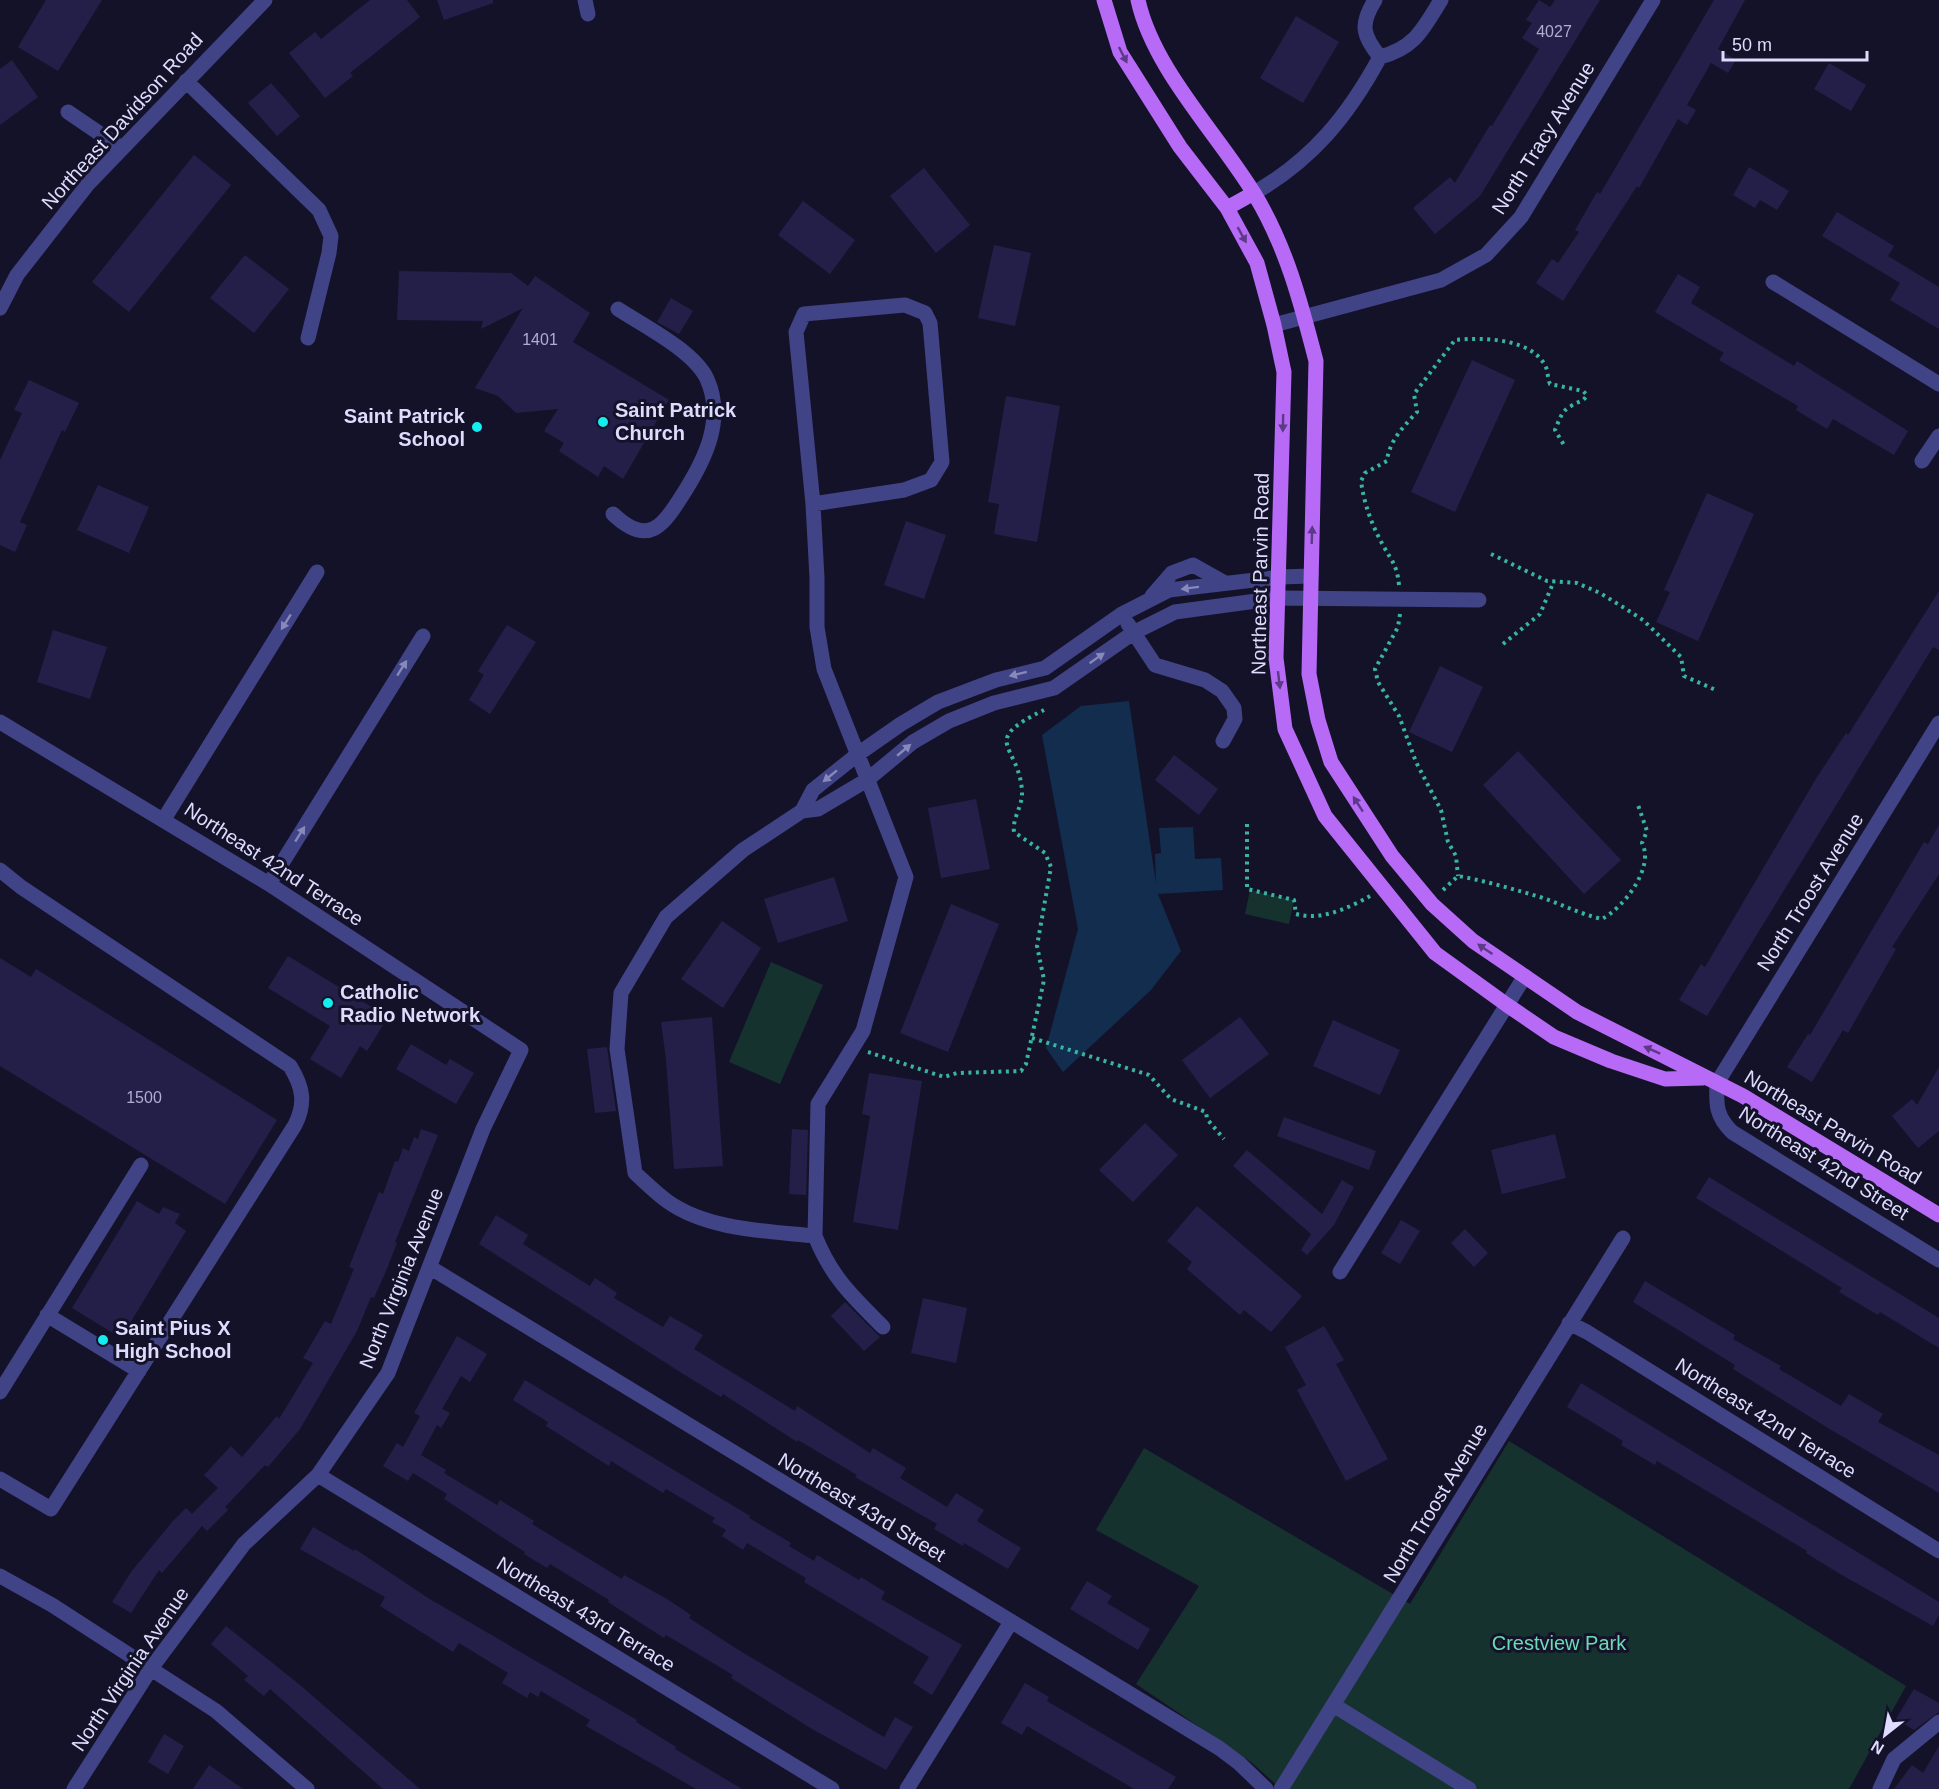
<svg xmlns="http://www.w3.org/2000/svg" width="1939" height="1789" font-family="Arial,sans-serif">
<rect width="100%" height="100%" fill="#141229"/>
<!-- green -->
<path fill="#16322f" d="M1250,890l44,10 -5,24 -44,-10z
M771,962l52,23 -43,99 -51,-22z
M1509,1441l397,245 -57,103h-568l-30,-27 -115,-78 63,-98 -103,-56 48,-82 266,156z"/>
<!-- water -->
<path fill="#122d4d" d="M1129,701l27,183 -1,-30 6,-1 -2,-25 34,-1 2,32 26,-1 2,32 -65,4 23,57 -30,39 -88,82 -17,-24 32,-119 -36,-194 39,-29z"/>
<!-- building -->
<path fill="#241f49" d="M46,0h56l-44,71 -40,-24z
M370,0h37l13,17 -70,56 3,3 -28,22 -36,-45 26,-21 6,7z
M437,0h56v3l-49,17z
M1539,0l11,7 5,-7h45l-120,196 -45,38 -22,-26 37,-31 5,6 35,-58 2,1 47,-77 -17,-11 10,-15 -6,-3z
M1714,0h31l-27,49 18,11 -8,13 -17,-10 -24,42 9,5 -9,15 -9,-6 -39,69 -2,-2 -74,115 -27,-18 16,-24 6,4 21,-31 -4,-2 22,-38 3,2z
M1296,16l43,26 -36,61 -43,-25z
M12,60l26,37 -38,28v-56z
M1829,63l37,22 -15,26 -37,-22z
M271,83l29,33 -23,20 -29,-33z
M194,155l37,30 -102,127 -37,-30z
M1749,167l40,24 -12,19 -17,-10 -5,8 -22,-13z
M924,168l46,57 -34,28 -46,-57z
M803,201l52,39 -25,34 -52,-39z
M1837,212l57,34 -6,10 51,31v42l-49,-29 10,-17 -78,-47z
M994,245l37,8 -16,73 -37,-8z
M245,255l44,34 -35,44 -44,-35z
M399,271l112,2 17,13 7,-10 55,37 -17,29 96,58 -46,79 -19,-13 -6,11 -39,-26 5,-8 -20,-12 14,-22 -42,4 -18,-17 -23,-8 48,-80 -42,21 2,-8 -86,-1z
M1678,274l22,13 -9,16 103,63 3,-5 111,70 -14,24 -61,-36 -6,10 -31,-19 2,-4 -79,-46 5,-7 -69,-41z
M671,298l22,13 -14,23 -22,-12z
M1472,360l43,20 -60,132 -44,-20z
M29,380l50,23 -14,29 -3,-2 -42,92 7,3 -12,27 -15,-7v-85l22,-47 -8,-3z
M1006,396l54,10 -23,136 -43,-8 5,-30 -11,-2z
M98,485l51,22 -20,46 -52,-23z
M1707,493l47,21 -56,127 -42,-19 14,-30 -6,-2z
M906,521l40,14 -22,64 -40,-14z
M1939,591v59l-6,-3 -226,369 -28,-16 22,-36 4,3 112,-190 29,-44 2,2z
M507,625l29,17 -46,72 -21,-14 15,-25 -6,-4z
M53,630l54,17 -17,52 -53,-17z
M1440,666l43,21 -31,65 -43,-20z
M1518,751l103,109 -37,34 -101,-109z
M1174,755l44,34 -19,26 -44,-35z
M976,799l14,70 -49,9 -13,-70z
M1939,825v49l-47,73 4,2 -48,84 -5,-3 -31,52 -25,-15 21,-33 2,1 114,-193 4,2z
M834,877l14,44 -70,22 -14,-44z
M951,904l48,20 -51,128 -48,-19z
M722,921l39,27 -38,60 -42,-29z
M288,956l100,61 -21,34 -7,-5 -19,32 -31,-19 20,-33 -62,-38z
M0,958l31,19 5,-8 241,151 -52,84 -225,-138z
M712,1017l11,149 -49,3 -8,-110 -5,-37z
M1240,1017l29,37 -59,44 -28,-38z
M1333,1020l67,30 -20,45 -67,-29z
M411,1044l35,21 4,-6 24,14 -18,31 -60,-35z
M607,1047l9,64 -21,2 -8,-64z
M1939,1067v64l-21,17 -26,-32 20,-17 5,6z
M869,1073l53,8 -24,149 -45,-8 17,-106 -8,-2z
M1284,1117l92,34 -7,19 -92,-34z
M1145,1123l33,32 -45,47 -34,-32z
M421,1129l17,6 -43,107 2,1 -11,28 -12,27 -3,-1 -14,34 -57,98 -32,38 -3,-2 -40,42 3,3 -21,21 -5,-5 -40,47 -3,-3 -28,43 -19,-11 19,-30 41,-50 14,-14 6,6 26,-26 -14,-13 27,-29 11,11 35,-41 2,3 34,-56 -10,-5 22,-37 6,3 23,-55 -5,-2 30,-75 4,2 12,-33 3,1 5,-14 6,3 5,-14 4,2z
M792,1129l16,1 -2,65 -17,-1z
M1555,1134l11,44 -64,16 -11,-44z
M1247,1150l75,64 20,-34 12,7 -20,38 -27,30 -6,-5 10,-16 -78,-68z
M1709,1177l230,141v30l-59,-36 -2,3 -39,-23 3,-4 -146,-90z
M137,1201l22,13 4,-7 17,7 -5,9 11,8 -65,107 -49,-30z
M1197,1206l105,90 -31,36 -27,-22 -4,5 -53,-46 5,-7 -25,-21z
M496,1215l32,20 -5,9 67,42 5,-8 22,15 -3,5 49,29 7,-11 33,19 -9,14 101,62 2,-5 73,47 3,-5 33,20 -6,10 47,29 9,-14 28,17 -7,11 44,27 -13,21 -44,-26 -1,3 -29,-17 3,-5 -82,-47 2,-2 -59,-35 -1,2 -74,-48 -2,3 -33,-20 -209,-133z
M1401,1220l19,11 -20,33 -19,-11z
M1465,1229l23,24 -14,14 -23,-24z
M1645,1281l90,54 -2,4 48,27 -2,3 62,37 8,-12 34,20 -5,8 61,33v38l-111,-65 -95,-59 2,-4 -102,-63z
M923,1298l44,10 -11,55 -45,-10z
M845,1302l35,35 -16,14 -33,-35z
M1324,1326l20,34 -8,4 52,95 -42,22 -49,-91 9,-5 -21,-38z
M457,1336l30,18 -17,28 -9,-6 -19,33 8,4 -9,15 -4,-3 -16,30 25,15 -2,3 53,32 3,-5 34,21 -2,3 90,55 2,-4 43,24 24,16 -2,3 48,31 147,88 11,-20 18,10 -27,43 -74,-41 -81,-51 2,-3 -67,-40 -2,3 -56,-36 1,-2 -59,-36 -3,4 -23,-14 1,-2 -81,-53 3,-5 -34,-21 -5,8 -25,-15 14,-23 6,4 17,-31 -6,-3z
M525,1380l225,136 -1,2 42,25 -2,3 25,15 3,-6 42,25 2,-3 24,15 -4,7 81,46 -30,50 -19,-12 16,-26 -125,-75 2,-4 -27,-16 -32,-19 -4,7 -21,-14 4,-6 -14,-8 3,-4 -49,-29 -3,4 -52,-32 -2,5 -63,-40 2,-4 -35,-22z
M1581,1383l358,219v13l-6,11 -93,-52 -34,-21 1,-2 -150,-90 -2,4 -34,-20 2,-4 -56,-34z
M313,1527l41,24 1,-2 73,49 209,122 -1,2 40,25 -1,2 67,40h-46l-110,-63 4,-6 -49,-29 -3,6 -8,-5 -3,6 -25,-15 6,-10 -49,-30 -6,9 -73,-46 5,-9 -85,-48z
M1087,1581l25,15 -5,7 43,26 -12,21 -68,-41z
M226,1626l74,59 120,104h-37l-113,-100 -6,7 -20,-16 4,-4 -37,-32z
M1025,1683l24,14 -2,4 129,76 -8,12h-34l-107,-63 -5,9 -21,-12z
M1914,1689l25,14v9l-25,18 -18,-11z
M164,1734l20,12 -16,28 -20,-12z
M1939,1746v43h-45l18,-24 11,8z
M209,1765l34,24h-50z"/>
<g fill="none" stroke-linecap="round" stroke-linejoin="round">
<!-- path -->
<path stroke="#38b4a3" stroke-width="4" stroke-dasharray="3 4.5" stroke-linecap="butt" d="M1491,554l56,27 30,2 23,10 26,16 17,11 38,37 3,19 34,15
M1399,585c-2,-19 -6,-22 -15,-38 -12,-21 -20,-43 -23,-66l4,-8 22,-12c2,-20 17,-35 30,-49l-3,-18 41,-54c28,-3 81,-2 92,30 1,5 1,10 3,14l33,7 4,4c-4,8 -10,6 -16,11 -10,5 -12,15 -16,24l9,15
M1400,614l-2,13 -23,42 3,13 21,34 17,46 25,48 7,32 8,14 2,20
M1503,644l37,-30 14,-33
M1247,824v65l47,11 2,14c25,7 53,-6 74,-18
M1443,890l15,-14c28,5 55,13 82,21 21,7 40,17 62,22 21,-11 53,-51 40,-76l5,-12 -9,-26
M1032,1038l117,37 22,24 35,13 1,7 17,20
M868,1052l76,25 13,-4 64,-2 5,-7 18,-84 -7,-34 14,-79 -6,-14 -31,-21c-2,-14 9,-26 8,-41 -3,-47 -44,-49 22,-81"/>
<!-- minor -->
<path stroke="#404385" stroke-width="15" d="M585,0l3,14
M1375,0c-15,24 -13,35 5,57
M186,81l133,129 12,26 -2,17 -21,85
M68,112l53,36
M1254,193c58,-33 94,-77 126,-136 35,-9 43,-28 61,-57
M1773,282l166,102
M0,308l17,-33 71,-91 177,-184
M1274,325l167,-45 45,-25 35,-38 132,-217
M1922,461l17,-25
M813,504l91,-14 27,-10 11,-18 -12,-139 -5,-10 -20,-8 -101,9 -8,18 17,172 4,74v49l7,42 82,208 -43,154 -45,73 -3,132c-48,-5 -108,-6 -148,-35 -12,-9 -22,-19 -32,-28l-18,-124 4,-56 45,-76 77,-67 59,-39 16,-2 49,-29 46,-38 36,-21 45,-18 60,-15 79,-55 42,-21 104,-14 200,2
M613,514c37,35 51,10 72,-23 20,-32 40,-72 22,-112 -13,-28 -63,-53 -89,-70
M1152,596l20,-23 21,-8 32,18
M1128,624l27,41 50,15 17,11 12,17 1,11 -12,22
M0,722l269,162 252,166 -38,79 -95,244 -70,102 -74,69 -92,123 -78,122
M1939,723l-222,360c-1,22 -1,33 15,49l207,128
M802,811l11,-21 45,-36 43,-30 37,-22 58,-22 49,-12 77,-54 47,-24 111,-13 31,-1
M164,819l153,-247
M0,870l21,17 269,179c13,21 16,37 5,59l-244,384 -51,-30
M269,884l154,-248
M815,1236c17,42 37,60 68,91
M431,1268l788,480 20,15 27,26
M1340,1272l185,-296
M47,1315l92,56
M1569,1323l18,9 352,219
M0,1392l141,-227
M318,1475l514,314
M0,1576l52,29 164,106 91,78
M1335,1706l134,83
M907,1789l104,-167
M1281,1789l342,-551
M1880,1789l14,-30 45,-37"/>
<!-- major -->
<path stroke="#b66af6" stroke-width="15" d="M1104,0l16,52 60,95 47,61 30,55 17,62 10,47 -8,286 9,71 40,87 110,137 72,52 47,32 57,24 54,18 38,-1
M1138,0c15,69 80,134 117,195 31,51 46,108 61,166l-7,313 9,46 13,42 61,94 40,48 41,37 104,71 166,84 196,119
M1227,208l27,-15"/>
</g>
<!-- one-way arrows -->
<defs><path id="oneway-solid" d="M-6-.8H1V-3.2L6.5 0L1 3.2V.8H-6Z" transform="scale(1.5)"/></defs>
<g fill="#5d3a85">
<use href="#oneway-solid" transform="translate(1123 55) rotate(63)"/>
<use href="#oneway-solid" transform="translate(1242 235) rotate(61)"/>
<use href="#oneway-solid" transform="translate(1283 423) rotate(91)"/>
<use href="#oneway-solid" transform="translate(1312 535) rotate(-88)"/>
<use href="#oneway-solid" transform="translate(1279 680) rotate(83)"/>
<use href="#oneway-solid" transform="translate(1358 804) rotate(-123)"/>
<use href="#oneway-solid" transform="translate(1485 949) rotate(-146)"/>
<use href="#oneway-solid" transform="translate(1652 1050) rotate(-156)"/>
</g>
<g fill="#8788bb">
<use href="#oneway-solid" transform="translate(1190 588) rotate(173)"/>
<use href="#oneway-solid" transform="translate(286 622) rotate(122)"/>
<use href="#oneway-solid" transform="translate(1097 658) rotate(-35)"/>
<use href="#oneway-solid" transform="translate(402 668) rotate(-58)"/>
<use href="#oneway-solid" transform="translate(1018 674) rotate(166)"/>
<use href="#oneway-solid" transform="translate(904 750) rotate(-40)"/>
<use href="#oneway-solid" transform="translate(830 776) rotate(141)"/>
<use href="#oneway-solid" transform="translate(300 834) rotate(-58)"/>
</g>
<!-- markers -->
<g fill="#15ecf0" stroke="#141229" stroke-width="2">
<circle cx="603" cy="422" r="6"/>
<circle cx="477" cy="427" r="6"/>
<circle cx="328" cy="1003" r="6"/>
<circle cx="103" cy="1340" r="6"/>
</g>
<g text-anchor="middle" dominant-baseline="central" stroke-width="6" stroke-linejoin="round" paint-order="stroke">
<!-- number labels -->
<g font-size="16" fill="#afadd0">
<text x="1554" y="31">4027</text>
<text x="540" y="339">1401</text>
<text x="144" y="1097">1500</text>
</g>
<!-- street labels -->
<g font-size="20" fill="#dddcfd" stroke="#141229">
<text transform="translate(122 121) rotate(-48)">Northeast Davidson Road</text>
<text transform="translate(1543 138) rotate(-58)">North Tracy Avenue</text>
<text transform="translate(1260 574) rotate(-89)">Northeast Parvin Road</text>
<text transform="translate(274 864) rotate(33)">Northeast 42nd Terrace</text>
<text transform="translate(1810 892) rotate(-58)">North Troost Avenue</text>
<text transform="translate(1833 1127) rotate(31)">Northeast Parvin Road</text>
<text transform="translate(1824 1163) rotate(32)">Northeast 42nd Street</text>
<text transform="translate(401 1278) rotate(-68)">North Virginia Avenue</text>
<text transform="translate(1766 1418) rotate(32)">Northeast 42nd Terrace</text>
<text transform="translate(1435 1503) rotate(-59)">North Troost Avenue</text>
<text transform="translate(862 1507) rotate(31)">Northeast 43rd Street</text>
<text transform="translate(586 1614) rotate(31)">Northeast 43rd Terrace</text>
<text transform="translate(130 1669) rotate(-56)">North Virginia Avenue</text>
</g>
<!-- poi labels -->
<g font-size="20" font-weight="bold" fill="#dddcfd" stroke="#141229" text-anchor="start">
<text x="615" y="410">Saint Patrick<tspan x="615" dy="23">Church</tspan></text>
<text x="465" y="416" text-anchor="end">Saint Patrick<tspan x="465" dy="23">School</tspan></text>
<text x="340" y="992">Catholic<tspan x="340" dy="23">Radio Network</tspan></text>
<text x="115" y="1328">Saint Pius X<tspan x="115" dy="23">High School</tspan></text>
</g>
<!-- park labels -->
<g font-size="20" fill="#6bdab5" stroke="#141229">
<text x="1559" y="1643">Crestview Park</text>
</g>
</g>
<!-- north arrow -->
<g transform="translate(1885 1735) rotate(211)" stroke="#141229" stroke-width="4.5" paint-order="stroke">
<path d="M0-4.5L10 22L0 15L-10 22Z" fill="#dddcfd"/>
<text y="-9" font-size="16" font-weight="bold" text-anchor="middle" fill="#dddcfd">N</text>
</g>
<!-- scale -->
<path d="M1723 51v9h144v-9" fill="none" stroke="#dddcfd" stroke-width="3"/>
<text x="1732" y="51" font-size="18" fill="#dddcfd" stroke="#141229" stroke-width="4.5" paint-order="stroke">50 m</text>
</svg>
